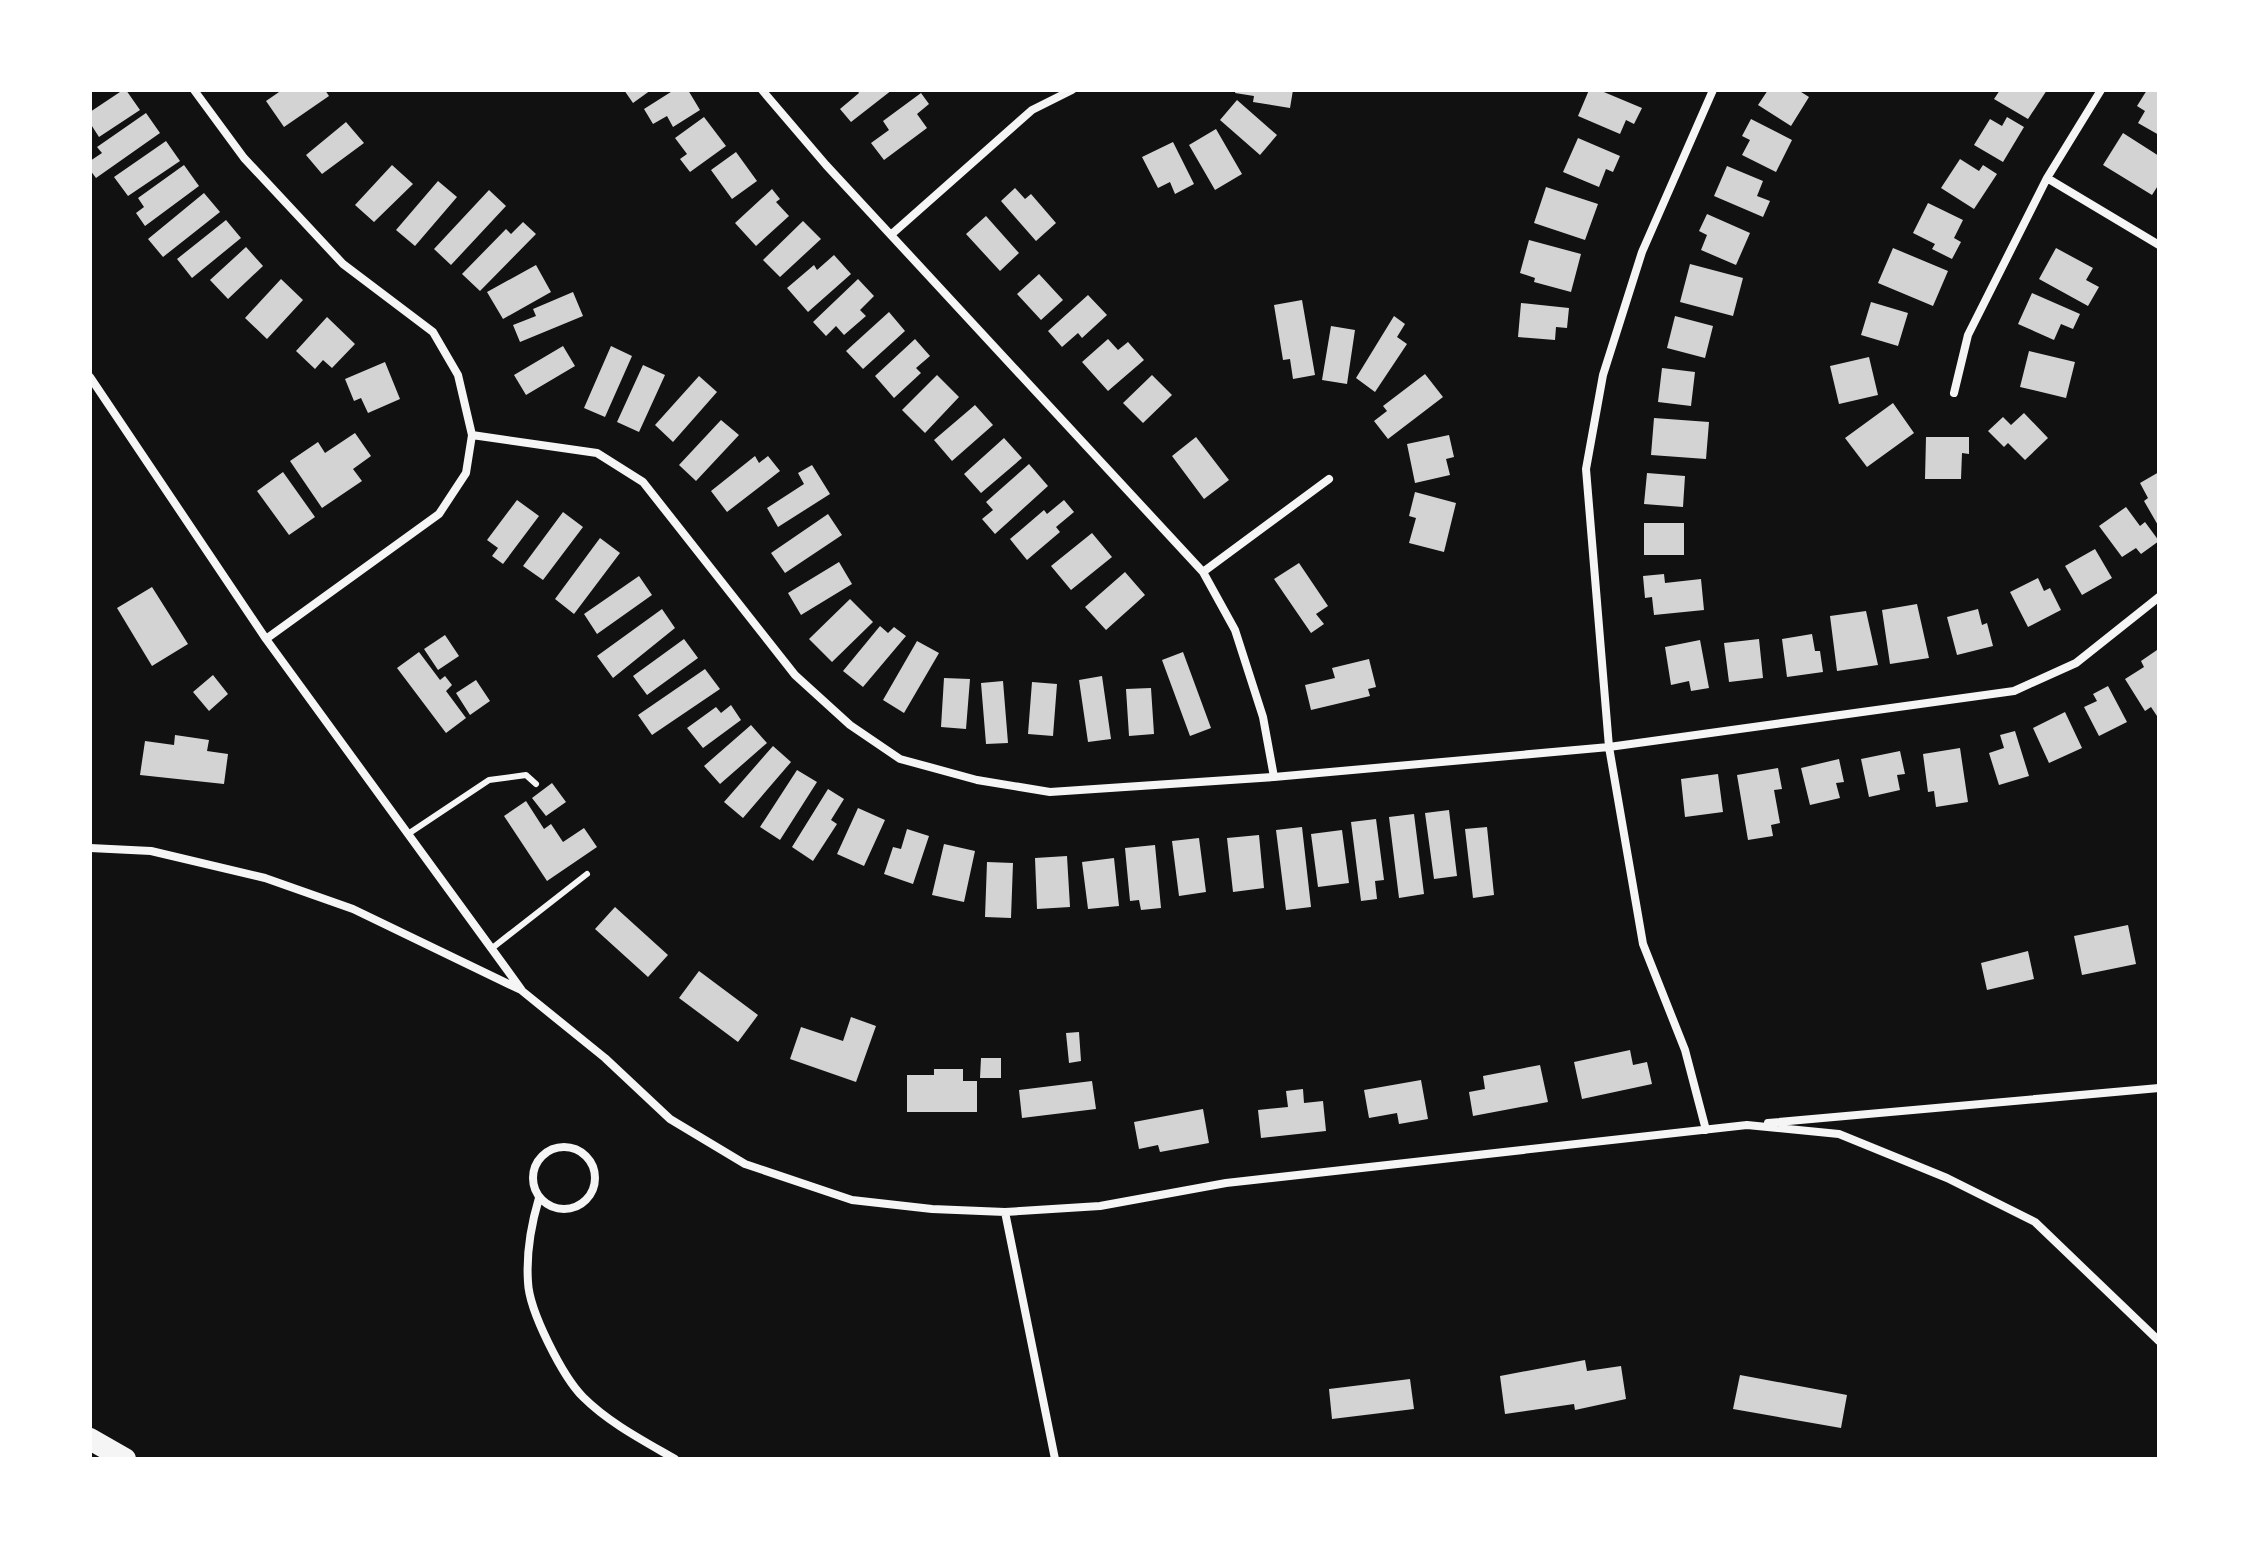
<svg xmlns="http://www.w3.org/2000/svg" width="2249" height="1549" font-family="'Zilla Slab',serif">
<rect width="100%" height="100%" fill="#111"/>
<!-- building -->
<path fill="#d3d3d3" d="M123,90h3l14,20 -41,27 -9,-14v-11z
M282,90h43l4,6 -45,31 -18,-26z
M624,90h27l-18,13z
M674,90h14l12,20 -27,17 -6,-11 -14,8 -9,-15z
M857,90h35l-41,32 -11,-13 19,-16z
M1236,90h57l-3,18 -37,-6 1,-6 -19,-3z
M1589,90h10l43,18 -8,16 -8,-4 -6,14 -42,-18z
M1768,90h30l11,7 -18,29 -33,-21z
M2000,90h47l-19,29 -34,-20z
M2147,90l12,2v43l-21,-12 7,-12 -8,-5z
M921,93l8,11 -12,10 10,14 -43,32 -13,-17 18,-13 -6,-9z
M1237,100l40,35 -17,20 -40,-35z
M146,113l14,20 -64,45 -6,-8v-9l12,-8 -5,-6z
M704,117l22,29 -36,26 -10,-13 7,-5 -12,-16z
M2007,117l17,10 -21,35 -29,-17 16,-26 12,7z
M1751,119l41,21 -16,32 -34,-17 8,-15 -8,-4z
M346,122l18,21 -42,31 -16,-19z
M1216,129l26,45 -27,16 -26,-45z
M2123,133l36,23v28l-7,11 -49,-30z
M1578,138l42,18 -7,16 -7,-3 -7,18 -36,-15z
M166,141l14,20 -52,35 -14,-19z
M1173,142l21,42 -19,10 -5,-12 -12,6 -16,-31z
M736,152l21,29 -25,18 -21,-29z
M1960,159l19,12 4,-6 14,9 -23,35 -33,-21z
M184,165l15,21 -54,40 -9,-13 8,-6 -6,-9z
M392,165l21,19 -39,38 -19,-17z
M1727,166l36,15 -6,15 13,5 -7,16 -49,-21z
M438,181l19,16 -42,49 -19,-16z
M1546,187l52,17 -13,36 -51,-17z
M1015,188l10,11 6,-5 25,29 -20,18 -35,-40z
M772,189l8,10 -4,3 13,14 -33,30 -21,-23z
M489,190l17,16 -55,59 -17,-16z
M204,193l16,19 -57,45 -15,-18z
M1928,203l35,17 -9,18 7,4 -9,17 -20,-10 3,-5 -22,-11z
M1707,214l43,19 -14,32 -35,-15 6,-15 -8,-4z
M986,216l33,37 -19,18 -34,-37z
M226,220l15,18 -49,40 -15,-19z
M803,221l18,18 -41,38 -17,-17z
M523,222l13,12 -56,57 -18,-17 44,-45 5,5z
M1529,240l52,14 -10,38 -37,-10 1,-4 -15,-5z
M246,247l17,19 -35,33 -18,-19z
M1893,248l55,23 -15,35 -55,-23z
M2056,248l37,20 -7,12 13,7 -11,19 -49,-27z
M834,255l17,19 -43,38 -21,-24 27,-23 3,5z
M1690,264l53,14 -10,38 -53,-14z
M536,265l15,27 -48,27 -16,-27z
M1039,274l24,26 -22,20 -24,-26z
M281,279l22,21 -36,39 -22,-21z
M858,279l16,17 -14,14 6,6 -22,19 -8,-9 -10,10 -13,-14z
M573,292l10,24 -63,26 -7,-17 23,-9 -3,-7z
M2032,293l48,21 -7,15 -12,-5 -7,16 -36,-16z
M1088,295l19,20 -25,23 -4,-5 -16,14 -14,-16z
M1302,300l13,75 -22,4 -3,-20 -7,1 -9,-55z
M1871,302l37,11 -10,33 -37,-11z
M1521,303l48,5 -2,20 -11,-1 -1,13 -37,-3z
M889,312l16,19 -42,38 -17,-18z
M1394,316l11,8 -8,13 10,7 -32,48 -19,-14z
M1675,316l38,10 -8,32 -38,-10z
M327,317l28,27 -23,24 -9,-8 -8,9 -19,-18z
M1331,326l24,4 -8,54 -25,-4z
M915,339l15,17 -14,12 5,5 -27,25 -19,-22z
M1108,339l10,11 10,-8 16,18 -36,31 -26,-29z
M563,346l12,20 -49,29 -12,-20z
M611,346l21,10 -27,61 -21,-9z
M2029,351l46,11 -9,36 -46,-11z
M1869,357l9,38 -39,9 -9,-38z
M385,362l15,37 -32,14 -7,-15 -7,3 -9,-22z
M643,365l22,10 -26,57 -22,-10z
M1662,368l33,4 -4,34 -33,-4z
M1425,374l18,23 -55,42 -14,-18 13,-10 -4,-5z
M937,375l22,22 -34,36 -23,-23z
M1152,375l20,20 -29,28 -20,-20z
M699,376l18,16 -44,50 -18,-17z
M1893,403l21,30 -47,34 -22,-29z
M975,405l18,20 -41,36 -18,-21z
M2024,413l24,25 -23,22 -17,-17 -4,4 -16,-16 15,-14 8,8z
M1654,418l55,4 -3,37 -55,-4z
M721,420l18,15 -43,46 -17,-16z
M355,433l16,23 -18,13 9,12 -40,27 -32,-47 28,-19 7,11z
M1449,435l5,22 -8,2 4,16 -35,8 -8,-39z
M1196,437l33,43 -25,19 -32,-43z
M1926,437h43v17l-7,-1 -1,26h-36z
M1004,438l18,20 -41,35 -17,-19z
M755,456l4,7 9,-7 12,15 -53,41 -16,-21z
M1029,464l19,22 -53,48 -13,-15 11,-9 -7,-8z
M812,465l18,29 -52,33 -11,-19 37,-24 -6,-11z
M283,472l32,45 -26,18 -32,-44z
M2159,472v55l-15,-26 4,-3 -8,-15z
M1647,473l38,3 -2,31 -39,-3z
M1415,492l41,11 -12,49 -35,-9 7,-25 -7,-2z
M517,500l22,16 -36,48 -11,-8 6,-8 -11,-8z
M1064,500l10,12 -18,15 4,5 -33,28 -17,-21 34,-29 3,4z
M2126,507l14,19 5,-4 14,19 -18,13 -5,-6 -14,9 -23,-31z
M563,512l20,15 -40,53 -20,-14z
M828,514l14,21 -57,38 -14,-20z
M1644,523h40v32h-40z
M1092,533l20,24 -41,33 -20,-24z
M600,538l20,15 -46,61 -19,-15z
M2095,549l17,29 -30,17 -17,-29z
M839,562l13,22 -51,31 -13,-22z
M1299,563l29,43 -12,8 8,10 -13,9 -37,-54z
M1125,572l20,23 -39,35 -21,-23z
M1664,574l1,9 36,-4 3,31 -50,5 -2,-18 -7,1 -2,-22z
M639,576l13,19 -55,39 -13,-20z
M2038,578l6,13 6,-3 11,22 -33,17 -18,-35z
M152,587l36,57 -36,22 -35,-58z
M850,599l23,23 -41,40 -23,-23z
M1917,604l12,54 -39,6 -8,-54z
M662,609l13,19 -62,50 -16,-22z
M1978,609l4,16 5,-2 6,23 -36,9 -10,-38z
M1866,611l12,54 -41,6 -7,-55z
M880,626l8,7 6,-6 12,9 -43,51 -20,-16z
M1812,634l3,17h5l3,21 -36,5 -5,-38z
M445,635l14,21 -21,14 -14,-21z
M684,639l14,19 -51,37 -14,-19z
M1759,639l4,39 -34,4 -5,-39z
M1700,640l9,48 -18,3 -2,-10 -18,4 -6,-38z
M917,641l22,12 -35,60 -21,-13z
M2157,650l2,4v65l-8,-12 -6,4 -20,-32 19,-12 -3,-6z
M419,652l21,28 5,-4 7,9 -6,6 20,27 -20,15 -49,-65z
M1183,652l28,76 -21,8 -28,-76z
M1369,659l7,28 -8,2 2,7 -59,14 -6,-25 30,-7 -3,-10z
M705,669l15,20 -68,46 -14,-20z
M213,675l15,19 -19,17 -16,-19z
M1102,676l9,63 -23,3 -9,-62z
M944,678l26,1 -4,50 -25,-2z
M476,680l14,21 -20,14 -14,-22z
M1003,681l5,62 -22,1 -5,-61z
M1032,682l25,2 -4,52 -25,-2z
M2108,686l19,36 -28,14 -15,-29 13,-6 -4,-7z
M1151,688l3,46 -25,2 -3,-47z
M731,705l10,15 -38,28 -16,-20 29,-21 5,6z
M2065,712l17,36 -33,15 -16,-35z
M751,725l16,18 -47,41 -16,-18z
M2015,731l14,45 -30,9 -10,-32 15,-5 -4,-13z
M175,735l34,5 -2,11 21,3 -4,30 -84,-9 5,-34 29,4z
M773,746l18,16 -48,56 -19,-16z
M1960,748l8,54 -32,5 -2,-16 -6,1 -5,-38z
M1900,751l5,23 -8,1 3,15 -31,7 -8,-38z
M1839,759l5,23 -8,1 4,15 -30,7 -9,-37z
M1778,768l4,21 -8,1 6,33 -9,2 2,11 -25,4 -11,-65z
M797,770l20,12 -37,58 -20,-13z
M1718,774l5,38 -38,5 -4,-38z
M552,783l14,19 -20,14 -14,-18z
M828,789l16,10 -13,21 6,4 -24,37 -21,-14z
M526,801l18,28 7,-5 12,18 21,-14 13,19 -50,34 -43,-65z
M858,808l27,12 -21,46 -27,-12z
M1449,810l8,66 -23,3 -9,-66z
M1414,814l10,80 -25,4 -10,-81z
M1376,819l8,61 -9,1 2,18 -16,2 -10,-79z
M1302,827l9,80 -25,3 -10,-80z
M1487,827l7,68 -21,3 -8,-69z
M907,829l22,7 -16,48 -29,-10 9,-27 8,2z
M1342,830l7,53 -31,4 -7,-53z
M1259,835l5,53 -31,4 -6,-54z
M1199,838l7,54 -27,4 -7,-55z
M944,844l31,7 -11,51 -32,-7z
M1155,845l6,63 -20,2 -2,-10 -9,1 -5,-53z
M1067,856l3,51 -33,2 -2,-51z
M1114,858l5,48 -31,3 -6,-47z
M987,862l26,1 -2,55 -26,-1z
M615,907l53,48 -20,22 -53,-48z
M2128,925l8,39 -54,11 -8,-39z
M2028,951l6,28 -47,11 -6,-27z
M699,971l59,44 -20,27 -59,-44z
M851,1017l25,9 -20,56 -66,-23 11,-32 42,14z
M1079,1032l2,29 -12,2 -3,-30z
M1630,1050l3,15 14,-3 5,22 -70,15 -8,-37z
M981,1058h20v20h-21z
M1540,1065l8,37 -75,14 -4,-24 16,-3 -2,-13z
M934,1069h29v12h14v31h-70v-37h27z
M1421,1080l7,39 -29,5 -2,-11 -28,5 -5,-28z
M1092,1081l4,28 -74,9 -3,-28z
M1303,1089l1,14 19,-2 3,30 -65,7 -3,-28 30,-3 -2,-16z
M1203,1109l6,34 -49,9 -2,-7 -19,4 -5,-27z
M1585,1360l2,11 34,-5 5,33 -51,11 -1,-6 -69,10 -5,-38z
M1740,1375l107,20 -6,33 -108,-19z
M1410,1379l4,30 -82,10 -3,-30z"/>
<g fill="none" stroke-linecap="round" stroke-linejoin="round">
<!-- service -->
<path stroke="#f5f5f5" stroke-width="6" d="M408,834l81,-54 37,-5 10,9
M491,949l96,-75"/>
<!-- minor -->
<path stroke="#f5f5f5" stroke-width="8" d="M194,90l50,68 99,106 90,68 25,43 14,60 -6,38 -27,41 -173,125
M762,90l64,75 377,407 32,58 28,87 11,60
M2047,178l112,67
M893,233l139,-123 40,-20
M90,377l176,262 255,350
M1954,393l14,-58 79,-157 54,-88
M472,435l125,18 46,29 152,193 55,50 50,34 77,21 73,12 224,-15 335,-30 405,-56 62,-28 83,-66
M1203,572l126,-93
M90,848l61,3 114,27 88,31 168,81 84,68 65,61 75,45 107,36 80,9 73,3 95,-6 126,-23 521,-58 92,9 108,44 88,44 124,119
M1768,1123l391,-35
M1706,1130l-21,-80 -42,-106 -34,-197 -23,-278 17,-94 39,-123 71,-162
M533 1178a31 31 0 1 1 62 0a31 31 0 1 1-62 0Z
M539,1198c-8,27 -13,55 -11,84 1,29 35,95 55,115 26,26 61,44 92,62
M1005,1212l50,247"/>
<!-- motorway -->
<path stroke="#f5f5f5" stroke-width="22" d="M90,1439l35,20"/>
</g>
<!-- border -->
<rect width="2249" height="1549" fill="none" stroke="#ffffff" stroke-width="184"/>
</svg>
